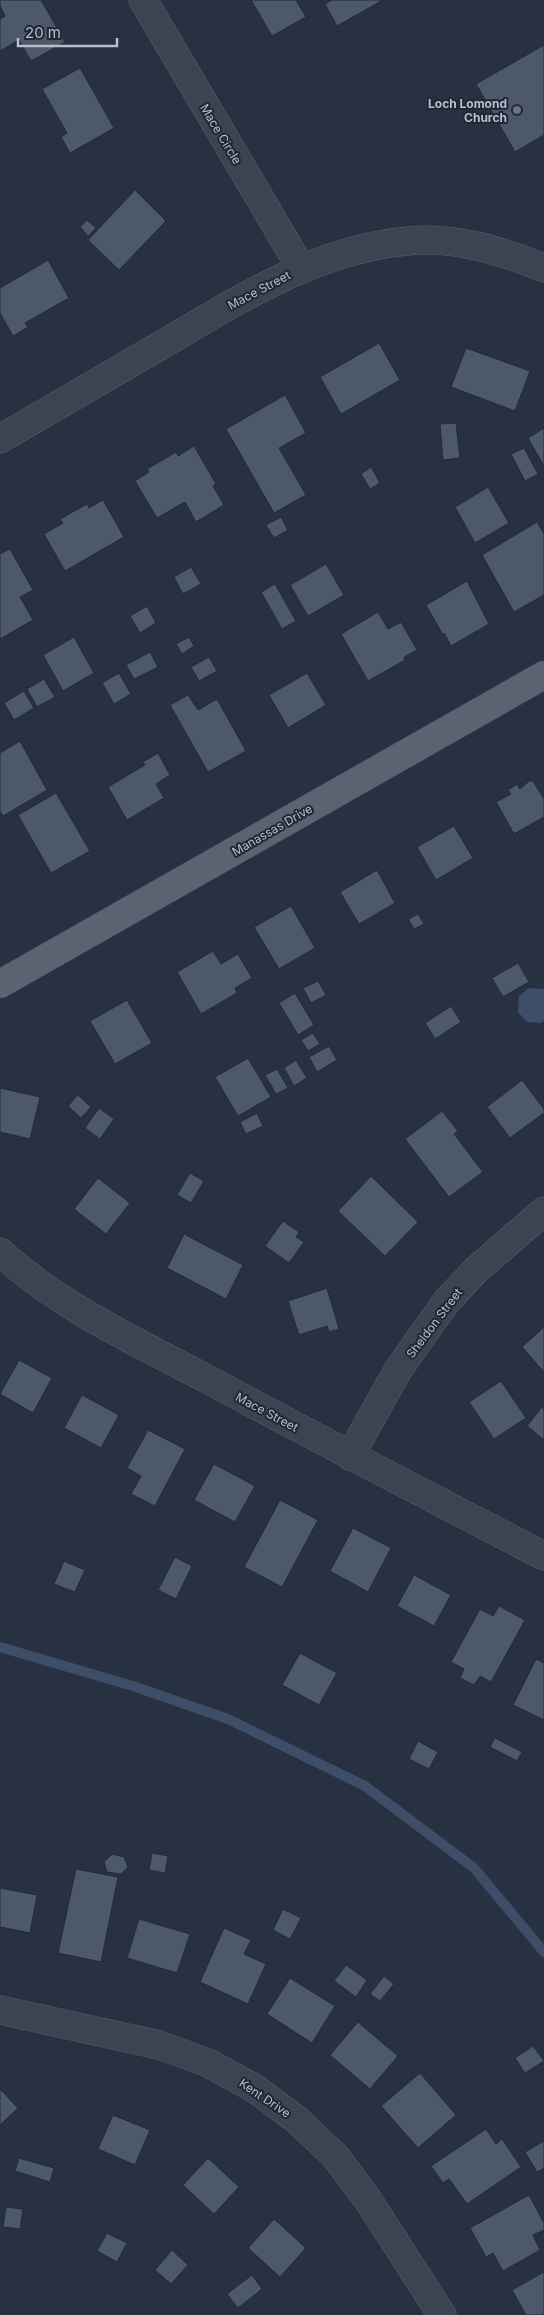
<svg xmlns="http://www.w3.org/2000/svg" width="544" height="2315" font-family="Inter,sans-serif">
<rect width="100%" height="100%" fill="#273141"/>
<!-- water -->
<path fill="#3e4e69" d="M529,988l15,1v32l-3,2 -14,-1 -9,-10 1,-16z"/>
<g fill="none" stroke-linecap="round" stroke-linejoin="round">
<!-- stream -->
<path stroke="#3e4e69" stroke-width="10" d="M0,1647l133,39 95,33 137,67 109,82 70,84"/>
</g>
<!-- building -->
<path fill="#4d586a" stroke="#222a38" d="M0,0h41l24,42 -34,19 -12,-21 -19,11v-32l5,-3 -5,-10z
M251,0h45l10,17 -34,19z
M332,0h51l-46,26 -12,-22z
M544,45v90l-29,17 -39,-68z
M80,68l34,60 -44,25 -9,-16 6,-4 -25,-44z
M135,190l31,31 -47,49 -31,-30z
M87,220l9,8 -8,8 -8,-9z
M48,260l21,38 -44,25 3,4 -15,9 -13,-23v-25z
M379,343l21,37 -59,34 -21,-37z
M466,348l64,23 -15,40 -64,-24z
M285,395l21,38 -27,15 27,47 -32,18 -48,-84z
M456,423l4,35 -17,2 -3,-36z
M544,428v38l-16,-28z
M194,446l22,38 -3,2 11,19 -28,17 -11,-20 -28,16 -22,-37 14,-9 -2,-3 29,-17 2,4z
M524,448l14,26 -13,7 -14,-27z
M371,467l9,16 -10,6 -9,-15z
M488,487l21,36 -34,20 -20,-36z
M103,500l21,37 -59,34 -21,-37 19,-11 -3,-4 27,-15 2,4z
M281,517l7,13 -14,8 -8,-13z
M537,522l7,12v61l-30,17 -32,-57z
M10,549l23,41 -13,7 13,23 -33,19v-85z
M326,564l18,31 -36,21 -18,-31z
M191,567l10,17 -18,10 -9,-17z
M467,581l22,43 -38,22 -7,-13 -1,2 -17,-30z
M275,584l21,37 -14,8 -21,-37z
M147,606l9,17 -16,10 -10,-17z
M378,612l10,17 13,-7 16,28 -13,7 1,3 -37,21 -27,-47z
M74,637l20,36 -31,18 -20,-36z
M189,637l5,9 -12,8 -6,-10z
M150,652l8,15 -24,12 -8,-14z
M209,657l8,14 -18,10 -8,-14z
M119,673l12,21 -17,10 -12,-21z
M307,673l19,32 -38,23 -19,-33z
M44,679l11,18 -18,10 -10,-18z
M24,691l10,17 -20,12 -10,-17z
M188,695l10,15 19,-11 29,52 -38,21 -38,-67z
M20,741l27,49 -44,26 -3,-5v-58z
M158,753l12,22 -14,9 8,14 -37,22 -19,-33 37,-22 -2,-3z
M529,781h4l11,18v18l-30,17 -18,-32 15,-8 -3,-4 9,-6 3,5z
M56,793l34,58 -39,22 -33,-58z
M454,826l19,32 -37,22 -19,-33z
M377,870l18,33 -36,21 -19,-32z
M291,906l24,42 -36,21 -25,-42z
M418,914l6,10 -10,5 -6,-10z
M213,951l8,13 17,-10 14,24 -17,10 2,5 -36,21 -24,-42z
M518,963l11,19 -26,15 -11,-19z
M318,981l8,14 -15,8 -8,-15z
M295,993l19,32 -16,10 -19,-32z
M127,1000l25,43 -37,21 -25,-43z
M451,1006l10,16 -26,17 -10,-16z
M313,1033l7,11 -12,7 -7,-11z
M329,1046l8,14 -20,12 -8,-15z
M248,1058l23,39 -33,19 -23,-39z
M296,1060l11,18 -13,8 -10,-18z
M277,1069l11,19 -12,6 -11,-19z
M522,1080l22,29v4l-34,25 -23,-31z
M0,1088l40,9 -10,42 -30,-7z
M78,1095l13,12 -10,11 -13,-12z
M99,1108l15,11 -14,20 -15,-11z
M442,1111l16,20 -4,3 29,38 -34,25 -44,-58z
M257,1113l6,13 -17,8 -6,-12z
M190,1173l14,8 -13,22 -14,-8z
M371,1176l47,46 -33,34 -47,-45z
M98,1178l32,25 -24,31 -32,-25z
M283,1221l16,11 -3,5 8,5 -15,21 -24,-17z
M184,1234l59,31 -17,34 -59,-31z
M327,1288l12,41 -10,3 -2,-6 -28,9 -11,-34z
M544,1327v45l-22,-25z
M19,1360l33,18 -19,35 -33,-19z
M501,1381l25,37 -32,21 -25,-37z
M82,1395l37,20 -18,33 -37,-20z
M542,1407l2,2v31l-17,-14z
M148,1430l37,19 -30,57 -24,-12 10,-18 -14,-8z
M214,1464l41,22 -20,36 -41,-22z
M280,1500l38,20 -36,67 -38,-20z
M353,1528l38,20 -23,44 -38,-21z
M175,1557l17,9 -16,33 -18,-9z
M64,1561l21,9 -10,22 -21,-8z
M414,1575l37,20 -17,31 -37,-20z
M499,1606l26,14 -34,62 -11,-6 -6,9 -14,-7 4,-9 -13,-7 29,-53 13,7z
M300,1653l37,20 -18,32 -37,-20z
M536,1659l8,4v57l-31,-15z
M495,1738l27,14 -5,9 -27,-14z
M418,1741l20,11 -9,17 -20,-10z
M152,1853l16,3 -3,17 -16,-3z
M112,1854l12,3 4,10 -7,7 -14,-2 -3,-10z
M76,1869l42,8 -17,85 -43,-9z
M0,1888l37,7 -7,38 -30,-6z
M283,1909l18,9 -11,21 -17,-9z
M139,1919l51,15 -13,39 -50,-15z
M224,1928l27,12 -7,14 22,10 -18,40 -48,-22z
M346,1965l21,15 -11,17 -22,-16z
M384,1976l10,8 -14,17 -10,-7z
M290,1978l45,28 -23,37 -45,-29z
M358,2022l40,34 -28,33 -40,-34z
M533,2046l11,15 -19,12 -10,-15z
M420,2073l36,42 -38,33 -37,-42z
M0,2089l18,19 -18,17z
M113,2115l37,15 -15,35 -37,-16z
M486,2129l10,15 6,-5 19,28 -54,37 -18,-25 -6,4 -12,-17z
M544,2141v27l-7,4 -12,-20z
M19,2158l35,10 -4,14 -35,-11z
M208,2158l31,29 -25,27 -31,-29z
M529,2195l15,28v7l-11,5 7,15 -37,21 -10,-18 -7,4 -16,-29z
M6,2207l17,2 -3,20 -17,-2z
M274,2219l32,29 -26,29 -32,-29z
M107,2233l20,10 -10,19 -20,-11z
M172,2250l16,15 -17,19 -16,-14z
M544,2272v43h-18l-14,-25z
M252,2275l10,14 -24,19 -11,-14z"/>
<g fill="none" stroke-linecap="round" stroke-linejoin="round">
<defs>
<path id="minor" d="M143,0l158,268
M0,439c57,-33 113,-66 170,-99 75,-44 149,-91 238,-99 46,-5 94,10 136,27
M0,1252c60,55 137,90 209,128 111,60 223,118 335,176
M350,1456l48,-86 48,-68 30,-32 68,-59
M0,2010l159,35 49,18 46,25 43,32 39,37 32,43 74,115"/>
<path id="major" d="M0,984l544,-309"/>
</defs>
<!-- minor casing -->
<use href="#minor" stroke="#59616e" stroke-width="29"/>
<!-- major casing -->
<use href="#major" stroke="#454c5a" stroke-width="29"/>
<!-- minor -->
<use href="#minor" stroke="#3b4451" stroke-width="28"/>
<!-- major -->
<use href="#major" stroke="#596371" stroke-width="28"/>
</g>
<!-- markers -->
<circle fill="#6b7280" stroke="#202836" stroke-width="2" cx="517" cy="110" r="5"/>
<g text-anchor="middle" dominant-baseline="central" stroke-width="4" stroke-linejoin="round" paint-order="stroke">
<!-- poi labels -->
<g font-size="12" font-weight="bold" fill="#b8bfcb" stroke="#202836" text-anchor="end">
<text x="507" y="103">Loch Lomond<tspan x="507" dy="14">Church</tspan></text>
</g>
<!-- street labels -->
<g font-size="12" fill="#b8bfcb" stroke="#202836">
<text transform="translate(221 134) rotate(59)">Mace Circle</text>
<text transform="translate(259 290) rotate(-28)">Mace Street</text>
<text transform="translate(272 830) rotate(-30)">Manassas Drive</text>
<text transform="translate(434 1323) rotate(-53)">Sheldon Street</text>
<text transform="translate(267 1412) rotate(28)">Mace Street</text>
<text transform="translate(265 2098) rotate(34)">Kent Drive</text>
</g>
</g>
<!-- scale -->
<path d="M18 38v8h99v-8" fill="none" stroke="#b8bfcb" stroke-width="2.5"/>
<text x="25" y="38" font-size="15" fill="#b8bfcb" stroke="#202836" stroke-width="4" paint-order="stroke">20 m</text>
</svg>
